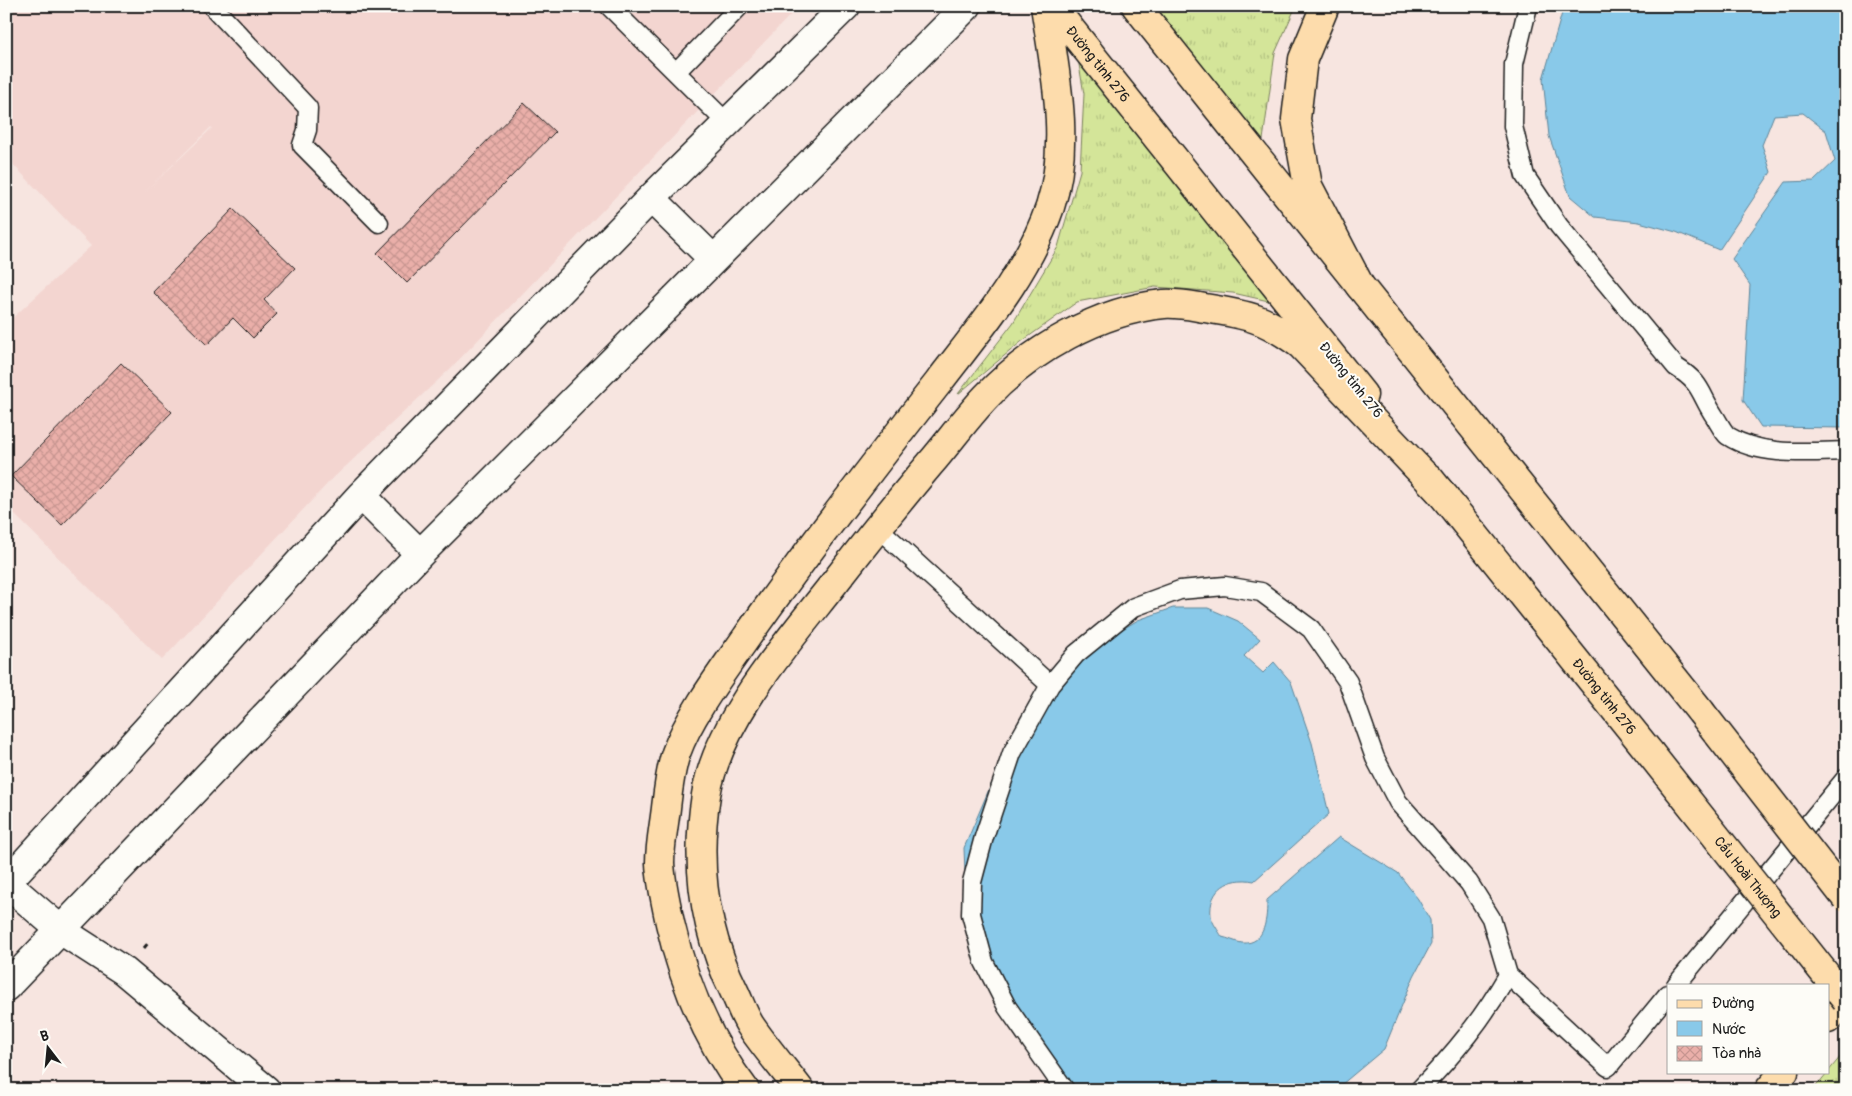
<svg xmlns="http://www.w3.org/2000/svg" width="1852" height="1096" font-family="Pangolin,sans-serif">
<defs>
<pattern id="grass-tufts" width="24" height="20" patternUnits="userSpaceOnUse" patternTransform="scale(1.25)"><rect width="24" height="20" fill="#d4e599"/><path d="M3 7l-1-3M5 7V3M7 7l1-3M15 17l-1-3M17 17v-4M19 17l1-3" fill="none" stroke="#b5c483"/></pattern>
<pattern id="building-cross-hatch" width="8" height="8" patternUnits="userSpaceOnUse" patternTransform="scale(1.25)"><rect width="8" height="8" fill="#eaafa9"/><path d="M0 0l8 8M0 8l8-8" fill="none" stroke="#c89691"/></pattern>
</defs>
<rect width="100%" height="100%" fill="#f7e5e0"/>
<filter id="ink" filterUnits="userSpaceOnUse"><feTurbulence type="fractalNoise" baseFrequency=".02" numOctaves="2"/><feDisplacementMap in="SourceGraphic" scale="10" xChannelSelector="R" yChannelSelector="G"/><feConvolveMatrix kernelMatrix="1 2 1 2 8 2 1 2 1" color-interpolation-filters="sRGB"/></filter>
<g filter="url(#ink)">
<!-- built -->
<path fill="#f3d5d0" fill-rule="evenodd" d="M6,6h793l-348,362 -121,113 -168,179 -156,-154v-182l85,-78 -85,-89zM211,127l1,1 -67,64z"/>
<!-- grass -->
<path fill="url(#grass-tufts)" stroke="#78805a" d="M1153,6h143l-21,47 -12,87z
M1076,47l206,257 -49,-11 -78,-6 -78,15 -56,40 -63,52 55,-71 45,-76 22,-76 4,-77z
M1846,1050v40h-33z"/>
<!-- water -->
<path fill="#89c9e9" stroke="#5d8497" d="M1564,6h282v422l-85,-1 -18,-27 7,-115 -18,-26 54,-77 28,-1 21,-20 -9,-30 -23,-18 -29,2 -12,30 9,27 -52,78 -43,-18 -37,-10 -44,-5 -25,-21 -21,-60 -6,-57z
M1173,608h35l30,13 22,18 -16,17 19,17 11,-11 17,20 21,61 17,71 -75,67c-24,-5 -46,8 -43,35 1,7 8,15 11,21 6,1 13,5 20,6 24,2 25,-26 25,-43l72,-63 59,36 20,26 12,21 1,24 -17,32 -30,73 -49,41h-264l-61,-86 -43,-79 -3,-77 43,-101 53,-62 44,-45 34,-20z"/>
<!-- building -->
<path fill="url(#building-cross-hatch)" stroke="#1c1c1c" d="M524,103l31,29 -148,151 -30,-30z
M233,209l62,59 -31,32 13,14 -24,24 -20,-20 -26,27 -54,-53z
M121,363l51,49 -110,113 -51,-49z"/>
<g fill="none" stroke-linecap="round" stroke-linejoin="round">
<defs>
<path id="lane" d="M212,6l96,102 -1,22 -5,15 77,78
M609,6l118,117
M1528,6l-14,58 -1,62 12,50 34,50 117,141c27,17 23,26 39,50 4,6 8,15 13,19 33,21 81,16 118,15
M676,72l64,-66
M877,527l173,158
M1676,985l170,-207
M1065,1090l-58,-83 -23,-45 -13,-48 1,-32 12,-45 28,-84 38,-68 26,-31 58,-47 46,-17 45,-4 36,6 50,37 37,53 27,76 23,44 71,81 22,35 17,57 100,92 60,-73
M1419,1090c36,-37 63,-70 89,-115"/>
<path id="street" d="M6,883l56,48 62,40 142,119"/>
<path id="secondary" d="M651,198l62,61
M361,495l59,59
M6,883l355,-388 290,-297 195,-192
M6,987l414,-433 547,-548"/>
<g id="primary">
<path id="s1" d="M1052,6l311,389"/>
<path d="M1136,6l565,706"/>
<path id="s2" d="M1429,478l221,275"/>
</g>
<path id="highway" d="M1325,6l-22,53 -7,60 12,67 52,100
M1828,1019l18,-20
M745,1090c-38,-50 -61,-106 -75,-167 -4,-20 -9,-40 -10,-60 0,-19 4,-37 6,-55 2,-18 4,-37 10,-55 13,-37 47,-82 70,-115 61,-87 126,-171 192,-255 42,-55 89,-109 112,-176 21,-64 5,-136 -5,-201
M800,1090c-17,-22 -35,-43 -50,-65 -6,-10 -10,-21 -15,-32 -31,-62 -40,-129 -29,-198 12,-75 83,-154 129,-213 31,-40 62,-79 95,-118 19,-22 36,-46 56,-67 44,-47 114,-87 178,-93 14,-1 28,2 41,4 44,7 60,10 96,37l144,152
M1769,1090l15,-18"/>
</defs>
<!-- lane casing -->
<use href="#lane" stroke="#1c1c1c" stroke-width="21"/>
<!-- street casing -->
<use href="#street" stroke="#1c1c1c" stroke-width="31"/>
<!-- secondary casing -->
<use href="#secondary" stroke="#1c1c1c" stroke-width="31"/>
<!-- primary casing -->
<use href="#primary" stroke="#1c1c1c" stroke-width="31"/>
<!-- highway casing -->
<use href="#highway" stroke="#1c1c1c" stroke-width="31"/>
<!-- path -->
<path stroke="#1c1c1c" stroke-width="3" stroke-dasharray="5 4" stroke-linecap="butt" d="M144,948l5,-6"/>
<!-- lane -->
<use href="#lane" stroke="#fdfcf7" stroke-width="18"/>
<!-- street -->
<use href="#street" stroke="#fdfcf7" stroke-width="28"/>
<!-- secondary -->
<use href="#secondary" stroke="#fdfcf7" stroke-width="28"/>
<!-- primary -->
<use href="#primary" stroke="#fddcac" stroke-width="28"/>
<!-- highway -->
<use href="#highway" stroke="#fddcac" stroke-width="28"/>
<defs>
<g id="primary-bridge">
<path d="M1701,712l145,186"/>
<path id="s3" d="M1650,753l196,247"/>
</g>
</defs>
<!-- primary-bridge casing -->
<use href="#primary-bridge" stroke="#1c1c1c" stroke-width="31" stroke-linecap="butt"/>
<!-- primary-bridge -->
<use href="#primary-bridge" stroke="#fddcac" stroke-width="28"/>
</g>
</g>
<g text-anchor="middle" dominant-baseline="central" stroke-width="4" stroke-linejoin="round" paint-order="stroke">
<!-- street labels -->
<g font-size="14" fill="#1c1c1c" stroke="#fdfcf7">
<text stroke="none"><textPath href="#s1" startOffset="74">Đường tỉnh 276</textPath></text>
<text transform="translate(1351 380) rotate(51)">Đường tỉnh 276</text>
<text stroke="none"><textPath href="#s2" startOffset="280">Đường tỉnh 276</textPath></text>
<text stroke="none"><textPath href="#s3" startOffset="158">Cầu Hoài Thượng</textPath></text>
</g>
</g>
<!-- margin -->
<rect width="1852" height="1096" fill="none" stroke="#fdfcf7" stroke-width="25"/>
<rect x="12" y="12" width="1827" height="1071" fill="none" stroke="#1c1c1c" stroke-width="2" filter="url(#ink)"/>
<!-- legend -->
<rect x="1667" y="984" width="162" height="90" fill="#fdfcf7" stroke="#a3a29f"/>
<rect x="1677" y="1000" width="25" height="8" fill="#fddcac" stroke="#a3a29f"/>
<text x="1712" y="1008" font-size="15" fill="#1c1c1c">Đường</text>
<rect x="1677" y="1021" width="25" height="15" fill="#89c9e9" stroke="#a3a29f"/>
<text x="1712" y="1034" font-size="15" fill="#1c1c1c">Nước</text>
<rect x="1677" y="1046" width="25" height="15" fill="url(#building-cross-hatch)" stroke="#a3a29f"/>
<text x="1712" y="1058" font-size="15" fill="#1c1c1c">Tòa nhà</text>
<!-- north arrow -->
<g transform="translate(48 1048) rotate(344)" stroke="#fdfcf7" stroke-width="4" paint-order="stroke">
<path d="M0-4L9 19L0 12L-9 19Z" fill="#1c1c1c"/>
<text y="-8" font-size="14" font-weight="bold" text-anchor="middle" fill="#1c1c1c">B</text>
</g>
</svg>
